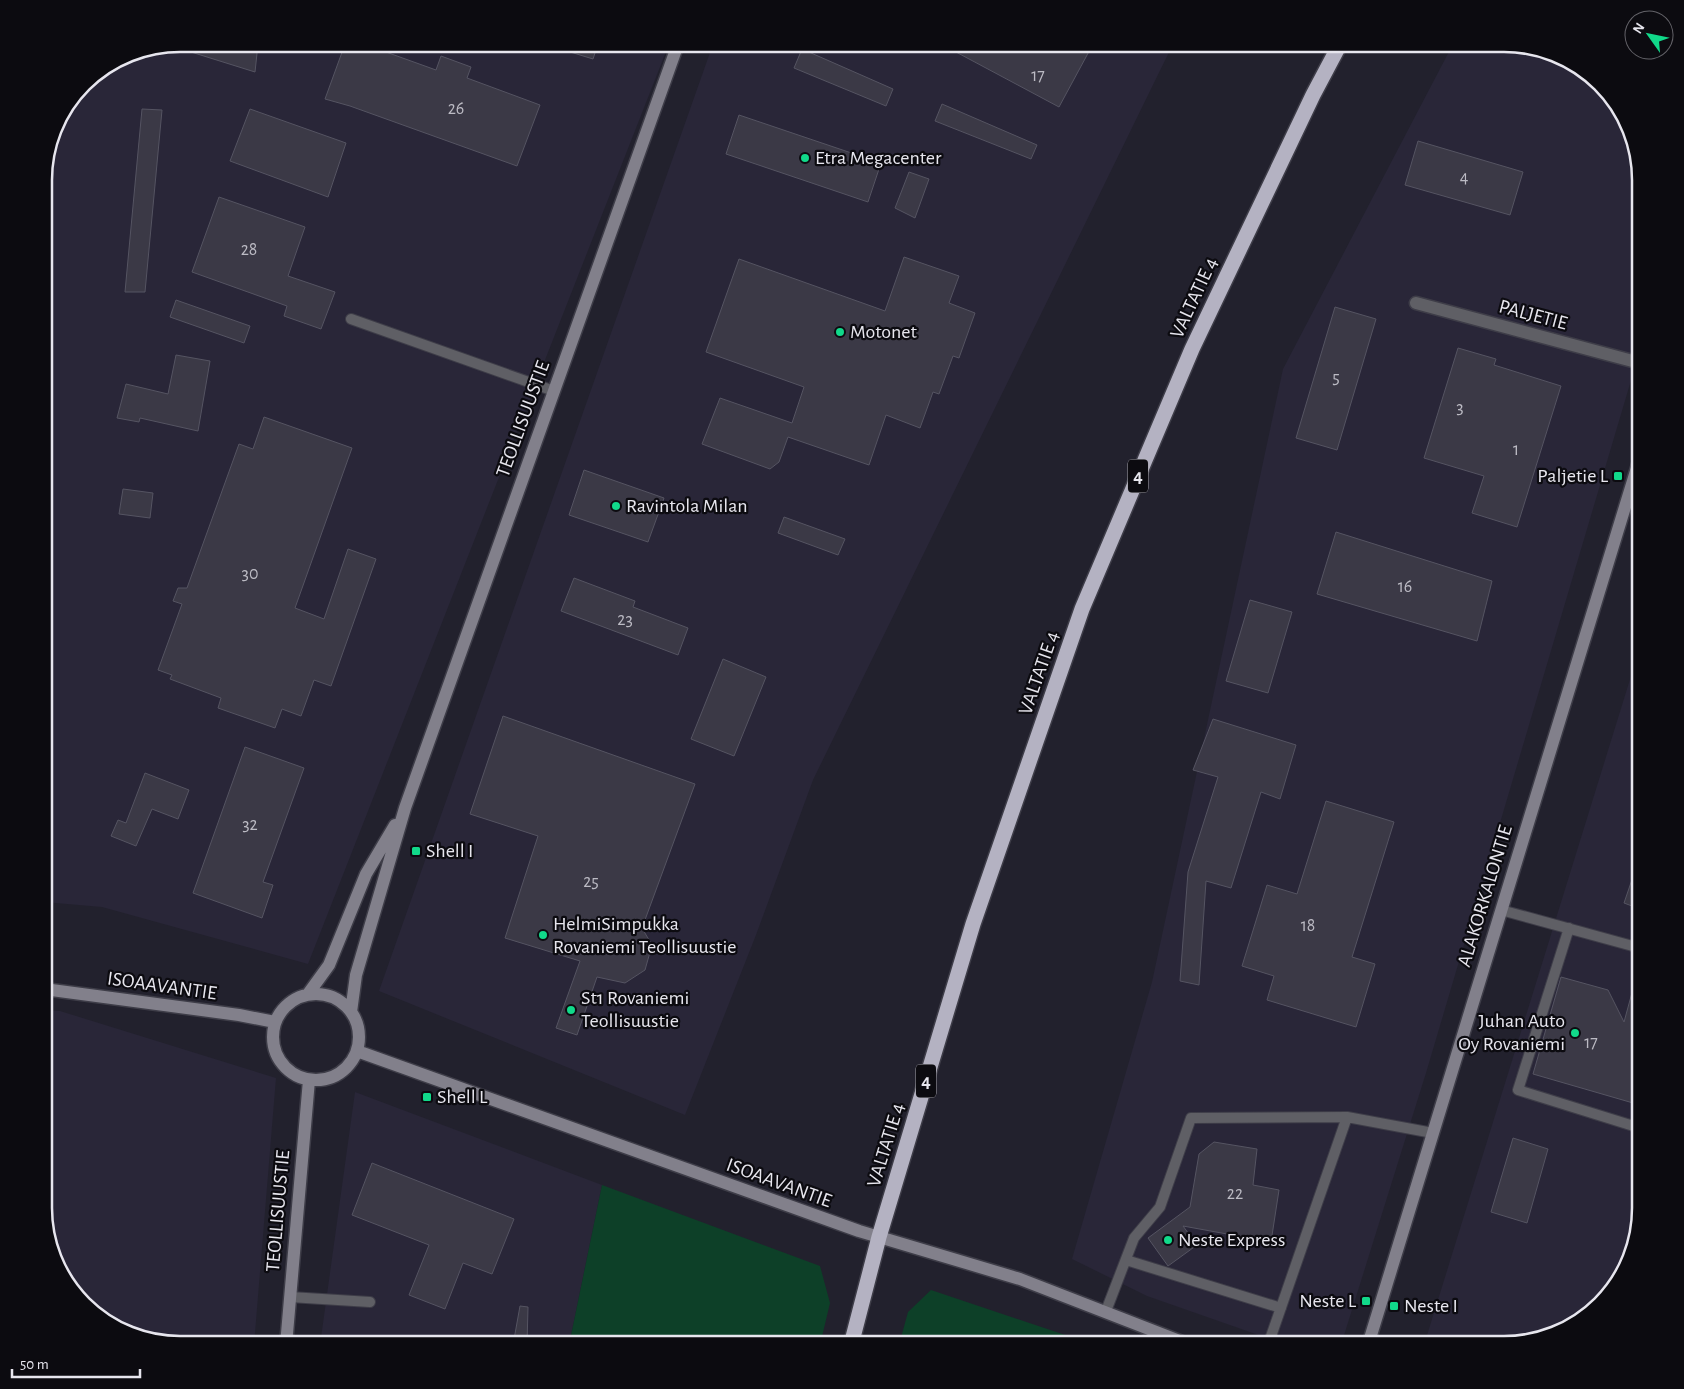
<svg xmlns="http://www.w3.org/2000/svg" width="1684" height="1389" font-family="'Alegreya Sans',sans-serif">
<rect width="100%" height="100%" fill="#22212d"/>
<!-- built -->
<path fill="#292638" d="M181,44h488l-361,920 -206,-57 -58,-5v-730l14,-52 32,-42 39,-24z
M713,44h460l-360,736 -57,155 -71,180 -306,-124z
M1453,44h50l52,10 39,24 36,50 10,53v169l-214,723 -85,272h-54l-140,-49 -75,-37 80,-277 131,-613z
M1640,647v561l-10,52 -24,39 -50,36 -53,10h-79z
M44,1010l16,1 216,67 -22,267h-73l-52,-10 -39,-24 -32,-42 -14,-52z
M355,1092l247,93 -33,160h-249z"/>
<!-- green -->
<path fill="#0d4028" d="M602,1185l218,81 10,37 -10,42h-251z
M931,1290l164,55h-196l9,-33z"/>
<!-- building -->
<path fill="#3b3946" stroke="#555462" d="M181,44h77l-3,28 -80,-25z
M345,44h28l-1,3 64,23 5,-14 30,11 -4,11 73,27 -23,61 -167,-60 -25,-7z
M554,44h44l-5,15 -39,-12z
M941,44h152l-34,63z
M802,49l91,40 -7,17 -92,-38z
M942,104l95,41 -6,14 -96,-38z
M142,109l20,1 -17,182h-20z
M250,109l96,34 -18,54 -98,-36z
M739,115l142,48 -13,39 -142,-48z
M1418,141l105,31 -13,43 -105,-30z
M909,172l20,7 -14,39 -20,-10z
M219,197l86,30 -17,49 47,16 -14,37 -37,-13 3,-10 -95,-34z
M904,257l55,19 -10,27 26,10 -16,45 -6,-2 -14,38 -6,-2 -13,36 -34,-13 -17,50 -81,-28 -9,25 -9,7 -68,-25 18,-46 72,25 12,-36 -98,-35 33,-93 146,52z
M176,300l74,26 -6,17 -74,-26z
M1335,307l41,12 -39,131 -41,-12z
M1458,348l38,11 -2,6 67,21 -44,141 -45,-14 12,-37 -60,-18z
M176,355l34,6 -12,70 -58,-13 -1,4 -22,-4 9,-34 42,10z
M264,417l88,31 -57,160 29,11 24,-70 28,10 -45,127 -17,-6 -13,36 -19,-7 -7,19 -57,-20 3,-10 -51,-19 2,-4 -14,-5 24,-66 -9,-3 5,-13h9l52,-144 14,5z
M584,470l80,28 -16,44 -79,-27z
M123,489l30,4 -3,25 -31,-4z
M784,517l61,22 -7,16 -60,-22z
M1336,532l156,49 -15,60 -160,-47z
M574,578l61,23 -2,6 55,21 -10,27 -117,-44z
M1250,600l42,12 -24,81 -42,-12z
M723,659l43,18 -32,79 -43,-17z
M503,716l192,68 -53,144 10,17 -7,25 -20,13 -28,-6 -20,58 -21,-7 24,-67 -75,-23 33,-102 -68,-22z
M1213,719l83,26 -16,54 -19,-7 -30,96 -25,-7 -7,104 -19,-4 8,-109 30,-95 -25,-7z
M245,747l59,21 -41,114 10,3 -11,33 -69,-25z
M145,773l44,17 -11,29 -26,-10 -16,37 -25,-10 7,-16 8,3z
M1326,801l68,21 -42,135 23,7 -19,63 -89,-27 7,-24 -32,-10 25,-81 30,9z
M1638,862h2v47l-16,-6z
M1561,977l47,13 16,32 12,-44 4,1v126l-107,-31z
M1513,1138l35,11 -21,74 -36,-11z
M1214,1142l43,7 -4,36 26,5 -8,52 -88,-16 14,19 -29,21 -20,-28 42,-31 9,-53z
M372,1163l142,56 -22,55 -29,-11 -18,46 -36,-14 20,-50 -77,-30z
M520,1306l8,1 -1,38h-14z"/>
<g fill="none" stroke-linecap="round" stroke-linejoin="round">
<defs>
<path id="lane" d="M351,319l203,72
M1501,910l139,38
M1569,928l-51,162 122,38
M1126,1260l155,48
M290,1297l80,5
M1106,1311l28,-73 26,-31 31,-89 156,-1 86,16
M1268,1345l79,-228"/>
<path id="street" d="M1416,303l224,60"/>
<path id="secondary" d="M44,989l195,26 36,7
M308,994l21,-29 37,-91 29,-49
M273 1037a43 43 0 1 1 86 0a43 43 0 1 1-86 0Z
M351,1012l5,-37 49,-167 273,-764
M357,1051l502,180 161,48 170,66
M286,1345l23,-265
M1368,1345l272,-887"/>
<path id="highway" d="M851,1345l28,-108 94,-313 109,-315 110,-260 121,-254 27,-51"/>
</defs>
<!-- lane casing -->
<use href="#lane" stroke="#3e3d48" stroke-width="12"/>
<!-- street casing -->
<use href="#street" stroke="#3e3d48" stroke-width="15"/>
<!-- secondary casing -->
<use href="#secondary" stroke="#3e3d48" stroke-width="15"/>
<!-- highway casing -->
<use href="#highway" stroke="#3e3d48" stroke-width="18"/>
<!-- lane -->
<use href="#lane" stroke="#5f5f65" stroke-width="10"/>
<!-- street -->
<use href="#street" stroke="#5f5f65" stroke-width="12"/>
<!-- secondary -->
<use href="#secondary" stroke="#82808b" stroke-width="12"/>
<!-- highway -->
<use href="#highway" stroke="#b4b2c2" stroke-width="15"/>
</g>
<!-- markers -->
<g fill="#11d98a" stroke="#0c0b10" stroke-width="2">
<circle cx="805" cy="158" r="5"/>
<circle cx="840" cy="332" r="5"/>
<rect x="1613" y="471" width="10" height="10" rx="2.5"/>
<circle cx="616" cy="506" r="5"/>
<rect x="411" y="846" width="10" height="10" rx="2.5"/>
<circle cx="543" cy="935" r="5"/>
<circle cx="571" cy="1010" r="5"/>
<circle cx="1575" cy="1033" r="5"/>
<rect x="422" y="1092" width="10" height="10" rx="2.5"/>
<circle cx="1168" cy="1240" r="5"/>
<rect x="1361" y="1296" width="10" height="10" rx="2.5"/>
<rect x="1389" y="1301" width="10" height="10" rx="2.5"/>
</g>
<g text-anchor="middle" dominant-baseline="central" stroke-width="4.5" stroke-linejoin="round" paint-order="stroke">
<!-- number labels -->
<g font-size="18" fill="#bcbbc4">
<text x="1038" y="76">17</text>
<text x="456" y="109">26</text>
<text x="1464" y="178">4</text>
<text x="249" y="250">28</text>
<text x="1336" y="378">5</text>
<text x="1460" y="408">3</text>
<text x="1516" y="450">1</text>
<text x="250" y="574">30</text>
<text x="1405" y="587">16</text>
<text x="625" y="620">23</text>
<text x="250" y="825">32</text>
<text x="591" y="882">25</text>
<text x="1308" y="926">18</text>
<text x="1591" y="1043">17</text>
<text x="1235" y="1194">22</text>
</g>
<!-- shield labels -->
<g fill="#0c0b10" stroke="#a5a4ab" stroke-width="1">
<rect x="1128" y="459.5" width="20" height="33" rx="4"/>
<rect x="916" y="1064.5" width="20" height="33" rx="4"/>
</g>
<g font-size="19" font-weight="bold" fill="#e7e6ee">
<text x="1138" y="476">4</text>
<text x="926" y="1081">4</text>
</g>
<!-- poi labels -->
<g font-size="20" fill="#e7e6ee" stroke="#0c0b10" text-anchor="start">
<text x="815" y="158">Etra Megacenter</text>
<text x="850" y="332">Motonet</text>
<text x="1608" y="476" text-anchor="end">Paljetie L</text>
<text x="626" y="506">Ravintola Milan</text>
<text x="426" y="851">Shell I</text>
<text x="553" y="924">HelmiSimpukka<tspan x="553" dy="23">Rovaniemi Teollisuustie</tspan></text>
<text x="581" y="998">St1 Rovaniemi<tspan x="581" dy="23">Teollisuustie</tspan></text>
<text x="1565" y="1021" text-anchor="end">Juhan Auto<tspan x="1565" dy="23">Oy Rovaniemi</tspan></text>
<text x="437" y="1097">Shell L</text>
<text x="1178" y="1240">Neste Express</text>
<text x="1356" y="1301" text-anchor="end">Neste L</text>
<text x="1404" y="1306">Neste I</text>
</g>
<!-- street labels -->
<g font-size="20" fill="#e7e6ee" stroke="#0c0b10">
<text transform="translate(1194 298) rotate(-65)">VALTATIE 4</text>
<text transform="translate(1533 315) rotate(15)">PALJETIE</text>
<text transform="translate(523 419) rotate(-70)">TEOLLISUUSTIE</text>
<text transform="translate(1039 673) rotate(-71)">VALTATIE 4</text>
<text transform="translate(1485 896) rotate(-73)">ALAKORKALONTIE</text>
<text transform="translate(162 986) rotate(8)">ISOAAVANTIE</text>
<text transform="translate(886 1145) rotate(-73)">VALTATIE 4</text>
<text transform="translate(779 1183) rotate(20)">ISOAAVANTIE</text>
<text transform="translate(278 1211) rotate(-85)">TEOLLISUUSTIE</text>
</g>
</g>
<!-- crop -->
<path d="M0 0H1684V1389H0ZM180 52H1504A128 128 0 0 1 1632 180V1208A128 128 0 0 1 1504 1336H180A128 128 0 0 1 52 1208V180A128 128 0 0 1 180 52Z" fill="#0c0b10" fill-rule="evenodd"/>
<path fill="none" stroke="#e7e6ee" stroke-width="2.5" d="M180 52H1504A128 128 0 0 1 1632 180V1208A128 128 0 0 1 1504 1336H180A128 128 0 0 1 52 1208V180A128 128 0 0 1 180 52Z"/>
<!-- north arrow -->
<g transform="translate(1649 35) rotate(303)"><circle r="24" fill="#0c0b10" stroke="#646369"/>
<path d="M0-4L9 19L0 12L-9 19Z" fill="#11d98a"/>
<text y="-8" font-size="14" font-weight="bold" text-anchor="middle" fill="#e7e6ee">N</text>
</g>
<!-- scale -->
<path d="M12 1369v8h128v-8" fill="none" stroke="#e7e6ee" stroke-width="2.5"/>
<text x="20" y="1369" font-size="15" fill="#e7e6ee" stroke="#0c0b10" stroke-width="4" paint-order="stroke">50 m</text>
</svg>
